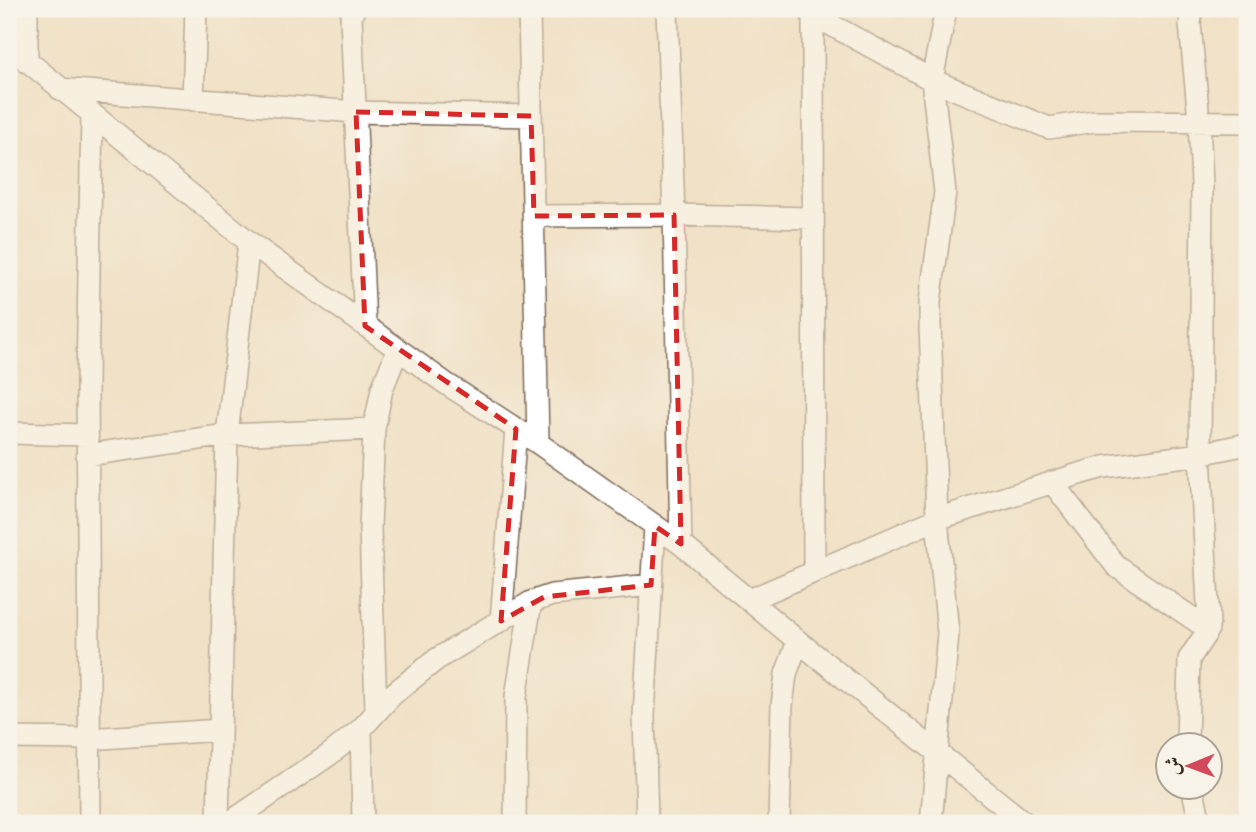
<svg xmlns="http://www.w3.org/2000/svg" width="1256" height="832" font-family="'IM FELL Double Pica',Amiri,serif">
<rect width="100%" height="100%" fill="#f7f3e8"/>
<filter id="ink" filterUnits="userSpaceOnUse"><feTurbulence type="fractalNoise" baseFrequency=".0143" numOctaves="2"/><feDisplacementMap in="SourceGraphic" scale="14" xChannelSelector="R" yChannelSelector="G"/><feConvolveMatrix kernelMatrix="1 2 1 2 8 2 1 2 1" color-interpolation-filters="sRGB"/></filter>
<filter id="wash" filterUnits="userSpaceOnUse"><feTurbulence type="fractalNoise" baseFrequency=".00686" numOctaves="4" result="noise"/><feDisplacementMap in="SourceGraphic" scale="28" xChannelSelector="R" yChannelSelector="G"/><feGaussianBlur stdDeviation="1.57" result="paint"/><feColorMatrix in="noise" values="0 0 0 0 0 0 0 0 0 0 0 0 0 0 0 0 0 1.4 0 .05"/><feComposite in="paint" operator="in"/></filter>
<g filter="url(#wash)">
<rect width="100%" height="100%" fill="#f1e1c6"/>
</g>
<g filter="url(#ink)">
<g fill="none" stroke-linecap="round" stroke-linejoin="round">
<defs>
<path id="street" d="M27,9v53
M354,9l-3,8 14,309
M529,9l9,434
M667,9l7,206 7,329
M813,9l1,563
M813,15l119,65 117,48 45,-7 153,1
M9,46l240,196 196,141 93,60 143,101 117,97 227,182
M60,89l296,23 175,4
M193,100l3,-91
M534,216l140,-1 139,3
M9,433l78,2
M87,455l140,-20 147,-6
M1052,482l64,84 92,63
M749,600l188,-81 142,-45 25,-7 96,-13 47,-10
M501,621l15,-192
M376,710l-6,-182 4,-99 8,-40 16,-40
M361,729l2,94
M9,738l79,1 132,-9
M1187,744l2,-85 16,-24 4,-12 -9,-169 2,-269 -3,-65 -9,-96 2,-15
M1192,786l8,37
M90,823l-3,-443 5,-265
M218,823l9,-388 22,-193
M229,823l100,-68 32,-26 32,-35 44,-35 94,-57 21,-7 99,-10
M515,823l1,-126 15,-95
M647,823l-3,-108 11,-189
M779,823l3,-118 4,-31 12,-33
M931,823l17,-190 -11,-114 -7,-194v-23l15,-110 -13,-112 14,-71"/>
</defs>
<!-- street casing -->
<use href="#street" stroke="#7b6a59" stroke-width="24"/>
<!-- street -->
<use href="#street" stroke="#fff" stroke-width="21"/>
</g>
</g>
<!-- marked area -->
<path d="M0 0H1256V832H0ZM356,112l175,4 3,100 140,-1 7,329 -26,-18 -4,59 -107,12 -43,24 15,-192 -151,-103z" fill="#f1e1c6" fill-opacity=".55" fill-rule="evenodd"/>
<path fill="none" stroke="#d62828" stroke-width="5" stroke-dasharray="14 9" stroke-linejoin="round" d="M356,112l175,4 3,100 140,-1 7,329 -26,-18 -4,59 -107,12 -43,24 15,-192 -151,-103z"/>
<!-- margin -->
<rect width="1256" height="832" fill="none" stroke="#f7f3e8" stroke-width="35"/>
<!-- north arrow -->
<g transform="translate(1189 766) rotate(269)"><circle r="33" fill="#f7f3e8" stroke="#aca397" stroke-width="2"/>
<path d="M0-5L12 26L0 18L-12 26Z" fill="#d1495b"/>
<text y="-10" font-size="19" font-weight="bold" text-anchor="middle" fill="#3b2a1e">ش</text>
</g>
</svg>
